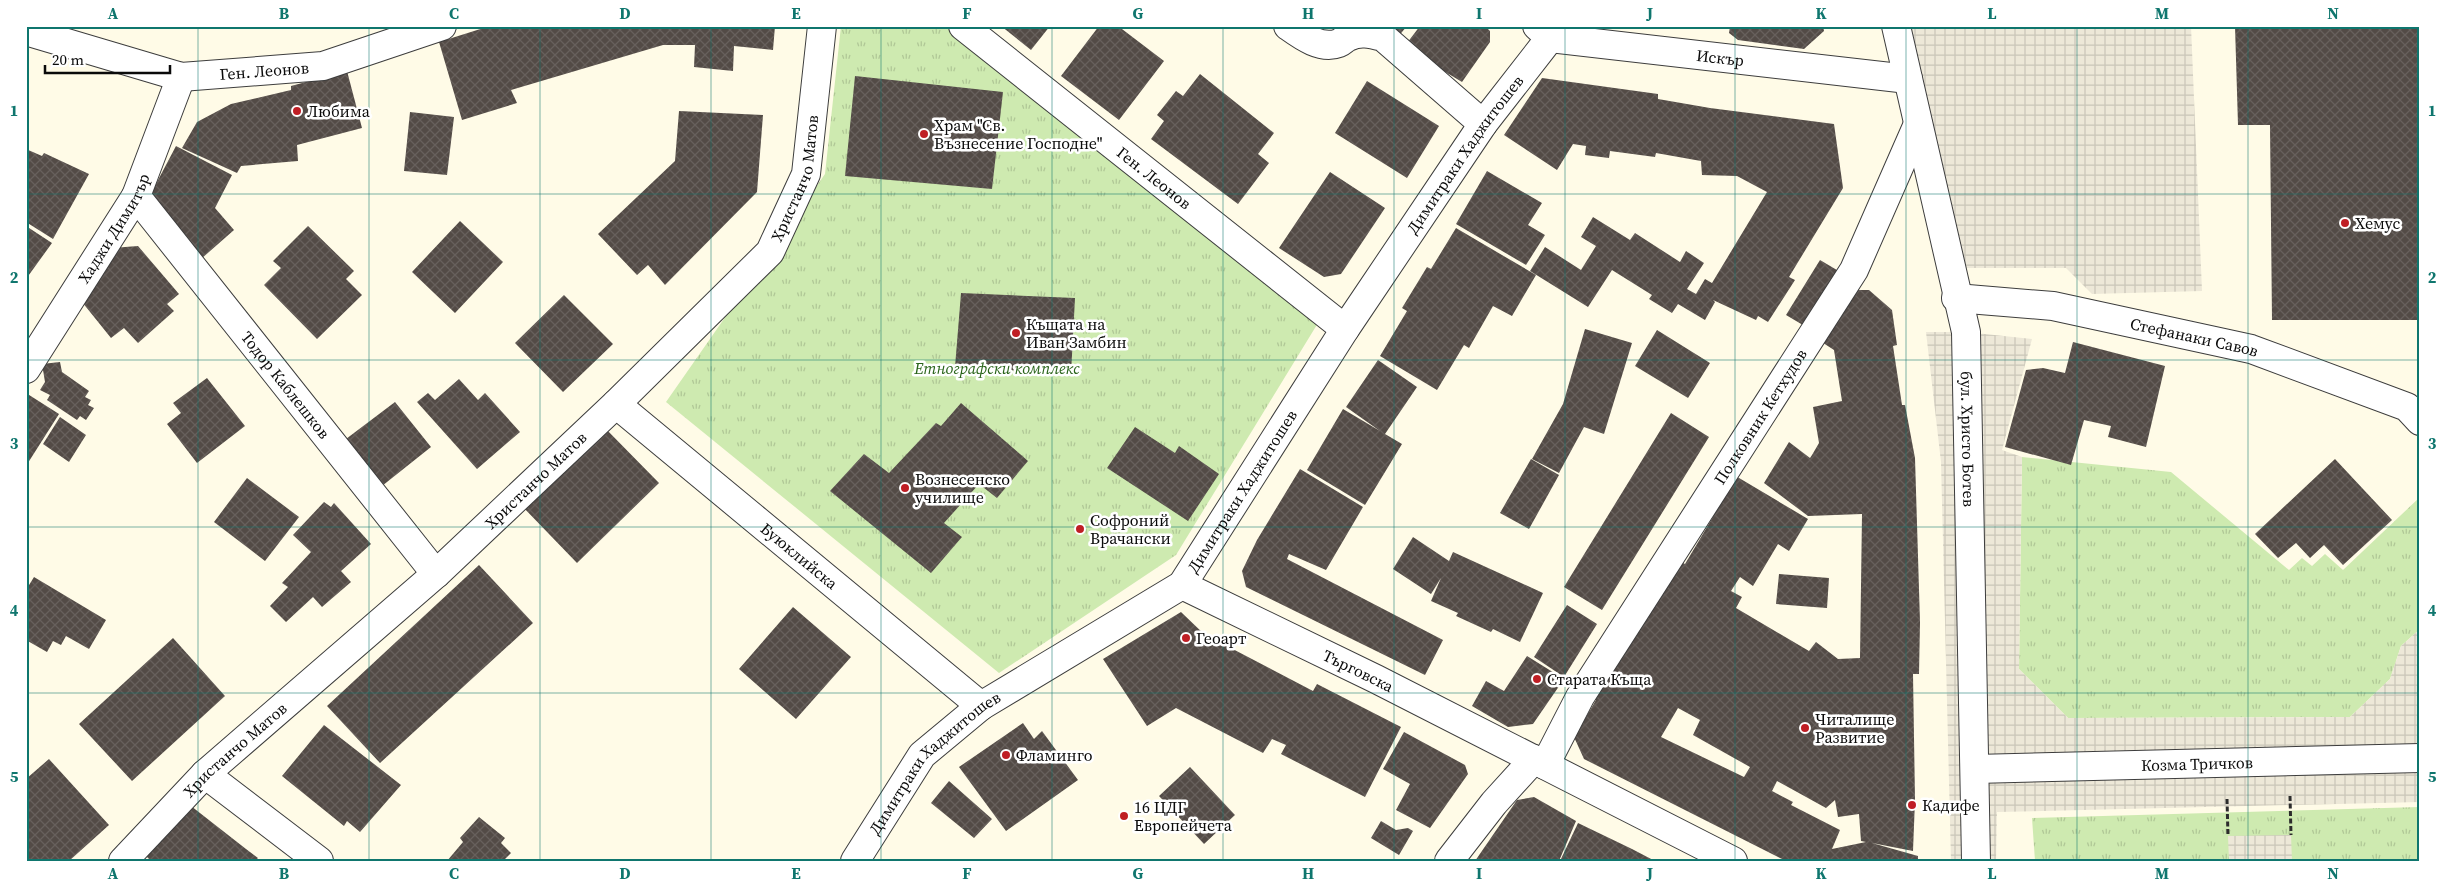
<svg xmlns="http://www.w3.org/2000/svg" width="2446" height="887" font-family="'Source Serif 4',serif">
<defs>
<pattern id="park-tufts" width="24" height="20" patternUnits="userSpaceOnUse" patternTransform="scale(1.25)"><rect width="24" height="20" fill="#ceeab0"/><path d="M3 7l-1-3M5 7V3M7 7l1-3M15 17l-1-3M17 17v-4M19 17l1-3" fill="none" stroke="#b0c796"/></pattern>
<pattern id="plaza-grid" width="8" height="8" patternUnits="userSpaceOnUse" patternTransform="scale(1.25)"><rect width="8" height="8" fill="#ede8d8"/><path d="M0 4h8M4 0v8" fill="none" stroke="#cac6b8"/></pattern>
<pattern id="building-cross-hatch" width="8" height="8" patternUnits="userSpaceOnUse" patternTransform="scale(1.25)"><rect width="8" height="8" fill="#534b46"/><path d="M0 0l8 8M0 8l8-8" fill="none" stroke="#67605c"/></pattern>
</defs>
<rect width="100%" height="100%" fill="#fffbe7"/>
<!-- park -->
<path fill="url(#park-tufts)" d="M841,26h109l368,297 -142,232 -177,118 -333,-271 159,-228z
M2022,457l149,15 118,98 13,-12 10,8 13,-12 18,16 77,-73v132l-19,17 -11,33 -40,38 -282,1 -49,-49z
M2420,807v54h-385l-3,-43z"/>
<!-- plaza -->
<path fill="url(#plaza-grid)" d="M1909,26h282l11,265 -110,3 -26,-26h-105z
M1926,332h40l66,7 -30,111 20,7 -3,212 49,49 282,-1 40,-38 11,-33 19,-17v173l-423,10 -1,49h-45l-10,-399z
M2291,835l1,26h-63l-1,-25z"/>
<!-- building -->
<path fill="url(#building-cross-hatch)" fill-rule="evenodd" d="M490,26h285l-2,24 -39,-4 -1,25 -39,-4 1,-22h-32l-152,45 6,13 -55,17 -23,-78z
M1001,26h49l-19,24z
M1099,26h19l46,35 -45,59 -58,-44z
M1369,26h38l-15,18z
M1420,26h65l5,5v11l-28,40 -58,-35z
M1730,26h93l1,5 -20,18 -66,-9 -9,-7z
M2235,26h185v294h-148l-2,-195h-32z
M347,71l15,57 -65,17 1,16 -57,5 -4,7 -55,-25 15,-26 34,-18 60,-14v-4z
M1200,74l74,59 -16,21 11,9 -31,41 -87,-65 13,-18 -7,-6 19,-24 7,5z
M855,76l148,16 -11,97 -147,-13z
M1542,78l116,16v5l52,9 124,16 9,64 -54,89 6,3 -27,42 -10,-6 -2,4 -43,-20 2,2 -10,18 -27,-16 -6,9 -23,-14 3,-4 -40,-25 -24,37 -58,-36 15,-24 36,23 15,-24 -15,-9 12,-20 37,23 5,-7 45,29 6,-11 18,12 -17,26 9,5 9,-15 7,4 55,-91 -30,-16 -35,-1 -1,-14 -45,-8 -1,4 -45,-6 -1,7 -24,-3 1,-9 -13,-2 -16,26 -53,-35z
M1367,81l72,45 -32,52 -72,-45z
M679,111l84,4 -6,77 -92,93 -17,-20 -11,10 -39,-41 77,-73z
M410,112l44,5 -7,58 -43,-4z
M176,146l56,29 -17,33 19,22 -33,29 -53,-60z
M26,149l16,7 2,-3 45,21 -36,65 -27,-17z
M1487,171l55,32 -14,22 17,10 -19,30 -70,-41z
M1330,172l55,36 -44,66 -17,3 -45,-29z
M460,221l43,41 -48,51 -43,-41z
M26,226l26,17 -26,36z
M308,226l46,45 -8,8 16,16 -45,44 -53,-54 17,-17 -8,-7z
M1456,228l80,47 -24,41 -19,-10 -24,42 -5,-3 -27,45 -57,-34 27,-45 -5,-3 25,-41 4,2z
M138,246l41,48 -12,10 7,7 -36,32 -14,-15 -13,10 -33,-41 34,-49z
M1820,260l27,16 -34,55 -27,-16z
M1845,290h24l23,20 5,35 -4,1 9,59h3l10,53 5,164 -1,52h-6l2,126 -2,51 -41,-8 46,13v5h-132l-202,-102 -10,-22 22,-37 -4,-2 84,-139 9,5 28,-47 -3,-2 24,-40 74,44 -19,32 -11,-7 -25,42 -13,-9 -9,14 11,6 -6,11 73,43 7,-9 22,17 22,-1 2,-144 -54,2 -44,-33 25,-41 21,16 2,-3 7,-12 -6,-36 29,-6 -8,-51 -17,-11zM1678,708l22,12 -7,15 57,32 -6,10 -83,-40zM1777,781l49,27 9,-8 3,17 21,-3 2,27 5,1 -34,7 8,-19 -49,-25 2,-3 -21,-11z
M961,293l114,5 -4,76 -116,-7z
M564,295l49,49 -50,48 -48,-49z
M1585,329l47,14 -28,91 -20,-7 -25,46 -27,-14 31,-55z
M1657,330l53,33 -22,35 -53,-32z
M2073,342l92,24 -19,81 -38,-10 3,-11 -27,-6 -13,45 -66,-18 21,-77 17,-2 22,5z
M1378,360l39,27 -32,47 17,10 -37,61 -58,-35 36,-61 37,22 -34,-24z
M60,362l2,10 27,19 -4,6 6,3 -3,5 6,3 -8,12 -6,-4 -3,4 -30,-20 3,-5 -10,-5 5,-8 -3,-18z
M207,378l38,48 -48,37 -30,-39 14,-11 -8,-10z
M459,379l19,21 7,-7 35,39 -43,37 -60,-67 11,-9 7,7z
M26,393l33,21 -33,52z
M395,402l36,45 -49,39 -36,-47z
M961,403l67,58 -31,37 -18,-14 -35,39 18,14 -31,36 -101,-82 34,-37 25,19 47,-50 5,3z
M1671,413l38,24 -107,173 -38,-23z
M60,417l26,18 -17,27 -26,-18z
M603,426l56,57 -82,80 -56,-58z
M1135,427l40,26 4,-7 40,28 -31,47 -81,-53z
M1531,459l28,16 -30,54 -29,-16z
M2335,459l57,61 -49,45 -19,-20 -14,13 -14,-15 -18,15 -23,-24z
M1300,469l63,38 -37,63 -37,-16 -2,5 156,81 -18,35 -179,-88 -4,-16 15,-31z
M247,478l52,39 -34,44 -51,-39z
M324,502l7,5 3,-4 37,41 -30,27 10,11 -29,25 -9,-10 -27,25 -16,-16 18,-19 -6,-4 29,-31 -18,-17z
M1413,537l36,24 4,-9 90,41 -23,49 -27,-13 -2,3 -35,-16 2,-3 -27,-12 10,-23 -10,16 -38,-25z
M479,565l54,58 -153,140 -53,-57z
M1779,574l50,4 -2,30 -51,-4z
M34,577l72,43 -17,29 -23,-13 -5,9 -8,-4 -6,11 -21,-12v-50z
M1567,605l30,19 -33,53 -30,-20z
M793,607l58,50 -55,62 -57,-50z
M1181,612l23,22 109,57 4,-7 84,43 -36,70 -84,-43 5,-9 -14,-6 -9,14 -87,-45 -29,18 -44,-67z
M173,638l52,58 -93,85 -53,-57z
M1527,656l37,23 -31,45 -25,3 -36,-21 14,-25 18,10z
M1023,723l11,16 8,-8 36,49 -72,51 -47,-64z
M324,725l77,60 -41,47 -13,-11 -3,5 -62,-50z
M1404,732l61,33 3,9 -38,54 -34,-18 14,-26 -27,-15z
M49,759l60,66 -40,36h-43v-82z
M1190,767l45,48 -31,29 -45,-48z
M949,781l43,38 -18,19 -43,-35z
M1534,797l42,24 -17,40h-84l42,-61z
M191,806l55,43 12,9 -3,3h-104l-8,-8z
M479,817l26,21 -4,5 10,10 -8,8h-56l16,-19 -3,-4z
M1381,821l15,9 12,-2 5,3 -14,24 -28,-17z
M1578,823l54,26 23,12h-95z"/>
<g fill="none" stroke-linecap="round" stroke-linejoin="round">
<defs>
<g id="minor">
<path id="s1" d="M963,26l382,303"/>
<path d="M1288,26c14,10 33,24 51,17 3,-1 6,-5 9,-6 12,-6 23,-3 35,0l100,87"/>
<path id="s2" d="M1537,26l13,12 358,41"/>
<path id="s3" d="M1896,26l70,306 10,529"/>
<path id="s4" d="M26,31l155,46 142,-11 119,-40"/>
<path id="s5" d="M136,196l300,378"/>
<path id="s6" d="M1956,298l97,8 198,43 156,58 13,14"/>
<path id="s7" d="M26,369l110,-173 45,-119"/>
<path id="s8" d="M616,404l365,302"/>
<path id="s9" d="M1182,585l194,94 357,182"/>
<path id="s10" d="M1545,765l35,-68 274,-427 64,-146"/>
<path id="s11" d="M1975,769l445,-11"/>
<path d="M205,774l114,87"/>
<path id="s12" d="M123,861l82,-87 231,-200 180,-170 154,-152 36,-78 16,-148"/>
<path id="s13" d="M855,861l67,-106 59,-49 201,-121 163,-256 138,-205 67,-86"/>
<path d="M1449,861l45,-58 40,-44"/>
</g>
</defs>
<!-- minor casing -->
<use href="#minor" stroke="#3d3d3d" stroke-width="30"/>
<!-- path -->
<path stroke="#2c2c2c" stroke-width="3" stroke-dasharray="5 2.5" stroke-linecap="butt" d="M2290,796l1,39
M2227,799l1,37"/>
<!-- minor -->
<use href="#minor" stroke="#fff" stroke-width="28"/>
</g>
<!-- grid -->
<path fill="none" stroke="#0f766e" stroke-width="1" stroke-opacity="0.55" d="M198,26v835M369,26v835M540,26v835M711,26v835M881,26v835M1052,26v835M1223,26v835M1394,26v835M1565,26v835M1735,26v835M1906,26v835M2077,26v835M2248,26v835M26,194h2394M26,360h2394M26,527h2394M26,693h2394"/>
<!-- markers -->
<g fill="#bf1e24" stroke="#fff" stroke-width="2">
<circle cx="297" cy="111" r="5"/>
<circle cx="924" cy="134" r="5"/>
<circle cx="2345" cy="223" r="5"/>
<circle cx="1016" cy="333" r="5"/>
<circle cx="905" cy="488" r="5"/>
<circle cx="1080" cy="529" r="5"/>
<circle cx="1186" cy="638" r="5"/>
<circle cx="1537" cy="679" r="5"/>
<circle cx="1805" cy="728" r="5"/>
<circle cx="1006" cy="755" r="5"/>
<circle cx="1912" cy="805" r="5"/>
<circle cx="1124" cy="816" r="5"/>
</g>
<g text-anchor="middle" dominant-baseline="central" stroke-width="5" stroke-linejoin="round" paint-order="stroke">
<!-- street labels -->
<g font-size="16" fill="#0a0a0a" stroke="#fff">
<text stroke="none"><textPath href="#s2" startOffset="189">Искър</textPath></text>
<text stroke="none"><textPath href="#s4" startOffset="245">Ген. Леонов</textPath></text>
<text stroke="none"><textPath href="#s13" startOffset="952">Димитраки Хаджитошев</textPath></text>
<text stroke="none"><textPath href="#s1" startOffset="244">Ген. Леонов</textPath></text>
<text stroke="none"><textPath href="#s12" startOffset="968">Христанчо Матов</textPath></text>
<text stroke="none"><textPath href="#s7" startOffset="166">Хаджи Димитър</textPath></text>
<text stroke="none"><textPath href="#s6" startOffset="242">Стефанаки Савов</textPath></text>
<text stroke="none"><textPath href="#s5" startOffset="241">Тодор Каблешков</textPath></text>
<text stroke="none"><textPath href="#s10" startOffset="410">Полковник Кетхудов</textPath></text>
<text stroke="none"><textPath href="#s3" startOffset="421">бул. Христо Ботев</textPath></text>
<text stroke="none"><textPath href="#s12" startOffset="562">Христанчо Матов</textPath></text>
<text stroke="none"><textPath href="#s13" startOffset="548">Димитраки Хаджитошев</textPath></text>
<text stroke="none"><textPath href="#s8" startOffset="238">Буюклийска</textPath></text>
<text stroke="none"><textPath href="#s9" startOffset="196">Търговска</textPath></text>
<text stroke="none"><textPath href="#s12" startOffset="158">Христанчо Матов</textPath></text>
<text stroke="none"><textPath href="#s11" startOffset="222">Козма Тричков</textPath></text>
<text stroke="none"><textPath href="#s13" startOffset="128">Димитраки Хаджитошев</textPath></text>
</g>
<!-- poi labels -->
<g font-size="16" fill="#0a0a0a" stroke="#fff" text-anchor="start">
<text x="307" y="111">Любима</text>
<text x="934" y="125">Храм "Св.<tspan x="934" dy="18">Възнесение Господне"</tspan></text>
<text x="2355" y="223">Хемус</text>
<text x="1026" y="324">Къщата на<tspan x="1026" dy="18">Иван Замбин</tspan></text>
<text x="915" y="479">Вознесенско<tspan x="915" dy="18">училище</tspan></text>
<text x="1090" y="520">Софроний<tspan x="1090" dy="18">Врачански</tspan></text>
<text x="1196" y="638">Геоарт</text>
<text x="1547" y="679">Старата Къща</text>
<text x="1815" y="719">Читалище<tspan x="1815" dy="18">Развитие</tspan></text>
<text x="1016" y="755">Фламинго</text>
<text x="1922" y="805">Кадифе</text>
<text x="1134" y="807">16 ЦДГ<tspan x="1134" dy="18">Европейчета</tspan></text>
</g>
<!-- park labels -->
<g font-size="16" font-style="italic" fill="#286319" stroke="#fff">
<text x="997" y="368">Етнографски комплекс</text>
</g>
</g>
<!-- border -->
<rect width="2446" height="887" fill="none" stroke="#ffffff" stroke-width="55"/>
<!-- scale -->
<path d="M45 65v8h125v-8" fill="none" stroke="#0a0a0a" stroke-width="2.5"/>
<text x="52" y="65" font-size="15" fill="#0a0a0a" stroke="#ffffff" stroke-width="4" paint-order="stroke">20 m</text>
<rect x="28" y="28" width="2390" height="832" fill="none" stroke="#0f766e" stroke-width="2"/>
<g font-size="16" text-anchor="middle" font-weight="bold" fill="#0f766e">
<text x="113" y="19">A</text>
<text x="284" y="19">B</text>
<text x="454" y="19">C</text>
<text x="625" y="19">D</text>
<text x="796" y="19">E</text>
<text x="967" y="19">F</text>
<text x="1138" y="19">G</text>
<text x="1308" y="19">H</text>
<text x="1479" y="19">I</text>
<text x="1650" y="19">J</text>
<text x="1821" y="19">K</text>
<text x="1992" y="19">L</text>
<text x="2162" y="19">M</text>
<text x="2333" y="19">N</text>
<text x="14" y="116">1</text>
<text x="2432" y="116">1</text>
<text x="14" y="283">2</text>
<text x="2432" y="283">2</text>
<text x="14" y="449">3</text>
<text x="2432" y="449">3</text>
<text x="14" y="616">4</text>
<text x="2432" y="616">4</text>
<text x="14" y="782">5</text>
<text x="2432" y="782">5</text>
<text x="113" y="879">A</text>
<text x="284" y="879">B</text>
<text x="454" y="879">C</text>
<text x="625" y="879">D</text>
<text x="796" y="879">E</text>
<text x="967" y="879">F</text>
<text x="1138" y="879">G</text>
<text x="1308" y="879">H</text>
<text x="1479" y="879">I</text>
<text x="1650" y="879">J</text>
<text x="1821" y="879">K</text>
<text x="1992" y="879">L</text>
<text x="2162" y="879">M</text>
<text x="2333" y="879">N</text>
</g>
</svg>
